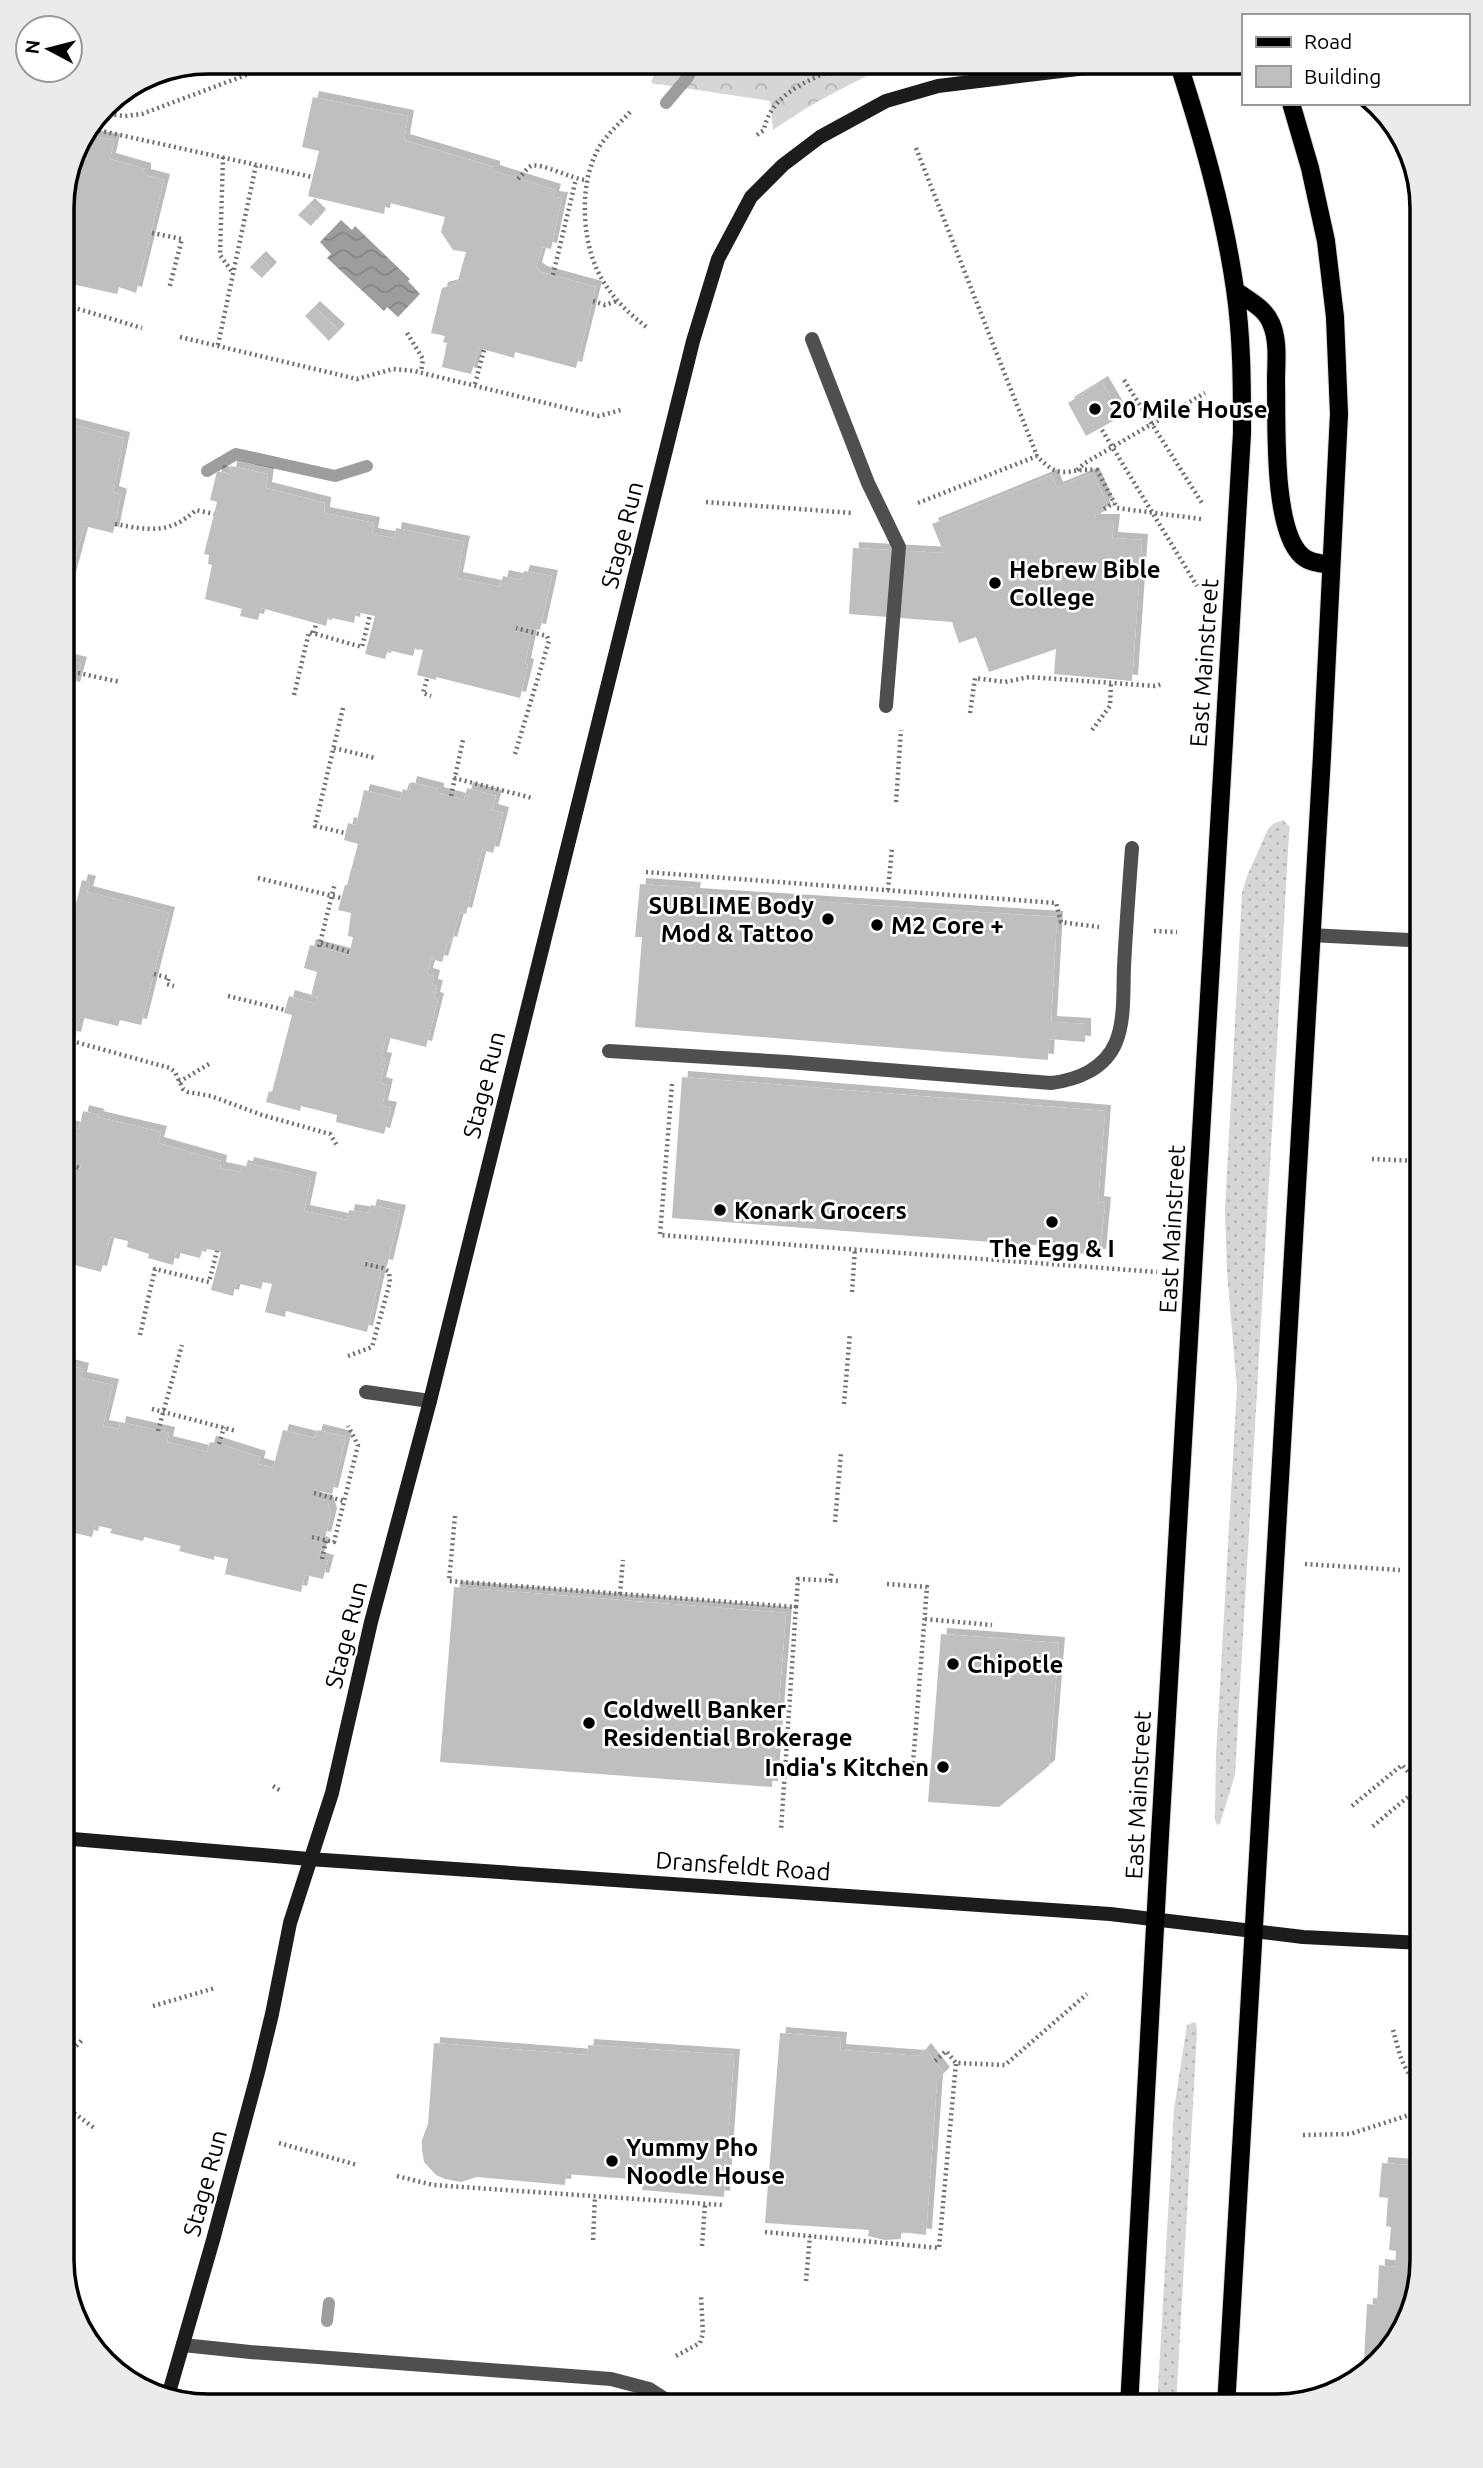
<svg xmlns="http://www.w3.org/2000/svg" width="1483" height="2468" font-family="Ubuntu,sans-serif">
<defs>
<pattern id="grass-dots" width="8" height="8" patternUnits="userSpaceOnUse" patternTransform="scale(1.75)"><rect width="8" height="8" fill="#d6d6d6"/><path d="M2 2h.1M6 6h.1" fill="none" stroke="#b6b6b6" stroke-width="1.8" stroke-linecap="round"/></pattern>
<pattern id="forest-crowns" width="20" height="18" patternUnits="userSpaceOnUse" patternTransform="scale(1.75)"><rect width="20" height="18" fill="#d6d6d6"/><path d="M2 6a3 3 0 1 1 6 0M12 15a3 3 0 1 1 6 0" fill="none" stroke="#b6b6b6"/></pattern>
<pattern id="water-waves" width="16" height="10" patternUnits="userSpaceOnUse" patternTransform="scale(1.75)"><rect width="16" height="10" fill="#9d9d9d"/><path d="M0 5q4-4 8 0t8 0" fill="none" stroke="#858585"/></pattern>
<filter id="shadow"><feDropShadow dx="6" dy="-6" stdDeviation="0" flood-color="#0004"/></filter>
</defs>
<rect width="100%" height="100%" fill="#fff"/>
<!-- grass -->
<path fill="url(#grass-dots)" d="M1283,820l7,7 -1,7 -54,941 -15,49 -3,1 -2,-5 1,-65 21,-367 -10,-116 -2,-62 17,-317 5,-17 21,-47 5,-5z
M1194,2022l2,1 1,9 -21,375h-19l17,-298 13,-84z"/>
<!-- forest -->
<path fill="url(#forest-crowns)" d="M659,61h242c-45,19 -88,41 -128,69l-3,-29 -119,-18z"/>
<!-- water -->
<path fill="url(#water-waves)" d="M341,220l11,10 3,-4 55,53 -2,2 12,13 -22,23 -11,-10 -3,4 -57,-53 4,-4 -11,-12z"/>
<g fill="none" stroke-linecap="round" stroke-linejoin="round">
<!-- stream -->
<path stroke="#9d9d9d" stroke-width="12" d="M666,103l22,-26 7,-16
M207,471l29,-17 99,22 32,-10
M327,2321l2,-18"/>
</g>
<!-- building -->
<path fill="#bfbfbf" filter="url(#shadow)" d="M313,97l95,19 -4,24 90,27v4l61,19 -2,7 9,1 -11,51 -9,-2 -6,21 5,4 55,15 -20,81 -61,-16 -1,6 -35,-10 -8,26 -29,-7 5,-24 -4,-1 2,-6 -14,-3 11,-45 15,-4 9,-32 -13,-2 -12,-18 4,-15 -59,-15 -2,12 -76,-18 11,-45 -17,-4z
M92,136l22,4 -4,19 35,10v6l19,5 -28,113 -17,-6 -2,7 -41,-9 -3,6 -11,-3v-90l9,-42 16,3z
M309,204l11,11 -9,11 -13,-11z
M260,257l11,11 -9,10 -12,-11z
M314,307l25,23 -10,11 -24,-25z
M1102,382l20,34 -36,20 -18,-33z
M62,422l62,16 -11,54 8,3 -8,38 -29,-7 -22,82z
M231,466l37,8 -2,14 59,15 -1,10 50,10 -2,11 22,4 2,-10 68,14 -7,36 43,9 3,-11 18,4 3,-9 28,5 -12,54 -24,-4 -1,5 16,4 -6,29 3,1 -8,33 -84,-21v3l-19,-5 6,-25 -8,-2 -2,8 -25,-6 -3,9 -20,-5 10,-38 -19,-4 -2,11 -26,-6 -2,9 -65,-18 -3,12 -18,-4 2,-7 -37,-10 7,-34 -4,-1 1,-9 -5,-1 13,-52 -7,-2 7,-29 13,3z
M1093,473l14,30 -4,2 2,6 -11,5 1,4h19l-2,18 30,2 -10,141 -78,-7 2,-25 -67,23 -13,-35 -17,6 -7,-21 -103,-8 4,-66 91,5 -12,-29 120,-49 5,13z
M61,658l20,5 -7,25 -9,-2 -3,12z
M411,782l27,7v4l26,7 3,-12 29,8 -4,14 11,3 -10,40 -11,-3 -16,64 -6,-2 -9,31 -3,-1 -6,20 -11,-3 -4,15 7,2 -2,9 5,1 -3,12 4,1 -12,48 -40,-10 -5,21 5,1 -6,24 7,2 -5,21 9,2 -7,26 -48,-12 1,-7 -36,-9 -1,5 -34,-9 3,-11 3,1 20,-77 -8,-2 5,-17 27,8 2,-6 -7,-2 6,-24 -13,-4 6,-23 39,10 4,-18 -5,-1 3,-23 -13,-3 7,-25h2l11,-41 -14,-4 4,-17 8,2 8,-35 36,9 3,-10 6,2z
M82,880l8,2 -3,10 82,21 -28,112 -21,-5 -2,6 -38,-9 -5,21 -14,-4v-130l14,4z
M640,884l55,4 -1,6 363,23 -6,105 34,2v18l-36,-3 -1,21 -413,-33 7,-90h-7z
M682,1077l423,34 -7,91 7,1 -5,52 -54,-4v-5l-374,-28z
M83,1111l16,4 -2,2 64,15 -3,11 63,18 -1,7 20,4 2,-6 5,1 1,-4 63,15 -7,33 43,9 2,-10 20,3 2,-8 29,6 -13,55 -22,-5 -1,5 17,4 -14,62 -81,-21 -1,6 -20,-5 7,-28 -9,-2 -2,7 -25,-6 -3,13 -22,-6 10,-38 -18,-4 -3,10 -24,-6 -3,13 -25,-7 1,-4 -22,-7 1,-6 -18,-4 -9,35 -30,-8 -3,8 -7,-2v-60l7,2 2,-6 -9,-3v-39l19,5 1,-3 -20,-5 5,-17 -5,-1v-19l18,5z
M61,1363l22,6 -2,9 32,7 -10,41 16,3 1,-7 49,11 -2,9 40,10 3,-10 9,2 41,13 -2,7 15,4 10,-38 32,8 2,-8 29,7 -14,57 -17,-4 -1,3v5l13,3 4,13 -6,24 -12,-4 -2,6 12,3 -5,15 10,3 -5,18 -18,-4 -4,17 -76,-18 3,-15 -14,-3v4l-35,-9 2,-5 -37,-9 -1,4 -33,-8 2,-4 -17,-4 -3,12 -31,-7z
M454,1587l332,26 -14,174 -332,-25z
M941,1634l118,9 -10,123 -50,41 -71,-5z
M780,2033l61,5 -1,12 79,6 6,-7 19,24 -7,7 -11,155 -25,-3v7l-16,1 -17,-4 1,-6 -104,-7z
M434,2043l153,12 1,-10 146,10 -10,142 -82,-7 1,-10 -77,-6 -1,11 -88,-8 -16,5 -16,-3 -9,-4 -12,-13 -2,-13v-9l6,-16z
M1382,2163l40,3v95l-25,81 -22,19 -11,-1 3,-56 10,1 2,-40 16,2 1,-16 -7,-1 2,-23 -5,-1 2,-28 -9,-1z"/>
<g fill="none" stroke-linecap="round" stroke-linejoin="round">
<defs>
<path id="primary" d="M1236,291c12,9 29,17 35,32 8,18 5,40 5,58 1,40 -4,146 25,174 8,8 19,8 30,10
M1129,2407l31,-572 82,-1402c0,-48 0,-96 -7,-144 -11,-77 -33,-153 -57,-227
M1226,2407l96,-1651 17,-342 -4,-97 -9,-76 -16,-73 -19,-65"/>
</defs>
<!-- primary casing -->
<use href="#primary" stroke="#dbdbdb" stroke-width="20"/>
<!-- path -->
<path stroke="#717171" stroke-width="4.5" stroke-dasharray="2 3.5" stroke-linecap="butt" d="M630,112c-10,11 -24,23 -32,37 -11,21 -14,44 -13,68 3,52 24,82 64,112
M98,113l27,3 17,-2 112,-42 38,-11
M88,128l224,49
M757,135l7,-5c7,-41 57,-54 90,-69
M916,148l121,308
M223,157l-3,98 13,18
M80,158l5,-26
M518,179c4,-4 8,-10 13,-13 9,-4 41,13 55,14
M152,233l30,6 -13,50
M553,275l23,-96
M593,301l12,4 12,-4
M62,304l80,24
M407,333l16,26 -2,13
M180,337l177,42 36,-10 21,2 185,45 22,-6
M218,345l38,-180
M1124,380l78,123
M475,384l9,-34
M62,413l2,-11
M1102,430l95,156
M1077,470l8,-7 120,-70
M706,502l146,11
M918,503l119,-47c25,27 30,11 60,14l20,38 84,11
M1104,509l10,-6
M115,524c34,6 54,11 81,-14l18,4
M314,633l2,-10
M78,673l42,9
M427,679l-4,14 8,3
M294,695l15,-63 53,15 8,-32
M343,708l-28,118 30,7
M970,713l5,-35 30,4 24,-5 126,9 8,-2
M1092,730l18,-24 1,-23
M334,748l41,10
M515,754l34,-113 -2,-5 -31,-8
M454,778l78,20
M451,796l12,-56
M896,802l5,-72
M646,872l410,31 5,19 38,5
M258,878l83,20
M888,890l4,-42
M1154,931l23,1
M321,943l28,9
M319,947l16,-64
M154,974l15,4 -2,6 7,2
M228,996l57,14
M61,1038l109,30 5,4 8,17 5,3 23,4 51,19 68,19 8,13
M179,1082l30,-18
M672,1084l-12,151 497,37
M1372,1159l46,2
M61,1162l19,6
M61,1207l8,2
M852,1292l3,-44
M140,1335l15,-66 54,13 8,-31
M348,1356l24,-9 18,-65 -1,-10 -6,-4 -18,-4
M844,1404l6,-71
M152,1409l84,22
M158,1431l24,-86
M219,1444l5,-17
M314,1493l30,8
M455,1516l-6,65 347,26 -15,222
M835,1522l6,-69
M312,1537l22,5 24,-97 -10,-19
M322,1559l4,-18
M1305,1564l95,6
M830,1581l2,-10
M887,1584l40,3 -15,189
M620,1594l3,-34
M796,1607l2,-28 41,2
M925,1619l67,6
M1410,1773l12,-10
M273,1786l8,5
M1352,1806l50,-41 19,21 -49,41
M153,2006l62,-18
M1393,2030c6,20 9,44 29,55
M935,2061l11,-10 10,12
M61,2062l21,-22
M61,2074v-12
M61,2103l33,25
M1303,2135l47,-1 59,-19 13,-1
M279,2143l78,22
M397,2176l36,9 290,20
M765,2232l174,16 17,-185 49,2 82,-71
M593,2240l2,-44
M702,2246l3,-42
M806,2281l4,-45
M676,2356l24,-13 3,-9 -2,-39"/>
<!-- lane -->
<path stroke="#4f4f4f" stroke-width="14" d="M812,339l56,144 31,64 -13,159
M1310,935l99,5
M609,1051l178,11 264,21c26,-3 54,-14 65,-41 9,-22 7,-52 8,-75 2,-40 5,-79 8,-119
M366,1392l64,9"/>
<!-- street -->
<path stroke="#4f4f4f" stroke-width="14" d="M183,2345l67,7 361,27 38,10 28,18"/>
<!-- secondary -->
<path stroke="#1c1c1c" stroke-width="14" d="M61,1838l248,21 801,55 193,23 119,6
M168,2396l45,-156 45,-168 14,-58 18,-91 42,-130 39,-171 59,-221 263,-1060 25,-82 33,-62 32,-32 37,-28 66,-36 52,-15 198,-24"/>
<!-- primary -->
<use href="#primary" stroke="#000" stroke-width="18"/>
</g>
<!-- markers -->
<g fill="#000" stroke="#fff" stroke-width="2.5">
<circle cx="1095" cy="409" r="7"/>
<circle cx="995" cy="583" r="7"/>
<circle cx="828" cy="919" r="7"/>
<circle cx="877" cy="925" r="7"/>
<circle cx="720" cy="1210" r="7"/>
<circle cx="1052" cy="1222" r="7"/>
<circle cx="953" cy="1664" r="7"/>
<circle cx="589" cy="1723" r="7"/>
<circle cx="943" cy="1767" r="7"/>
<circle cx="612" cy="2161" r="7"/>
</g>
<g text-anchor="middle" dominant-baseline="central" stroke-width="5" stroke-linejoin="round" paint-order="stroke">
<!-- poi labels -->
<g font-size="24" font-weight="bold" fill="#000" stroke="#fff" text-anchor="start">
<text x="1109" y="409">20 Mile House</text>
<text x="1009" y="569">Hebrew Bible<tspan x="1009" dy="28">College</tspan></text>
<text x="814" y="905" text-anchor="end">SUBLIME Body<tspan x="814" dy="28">Mod &amp; Tattoo</tspan></text>
<text x="891" y="925">M2 Core +</text>
<text x="734" y="1210">Konark Grocers</text>
<text x="1052" y="1248" text-anchor="middle">The Egg &amp; I</text>
<text x="967" y="1664">Chipotle</text>
<text x="603" y="1709">Coldwell Banker<tspan x="603" dy="28">Residential Brokerage</tspan></text>
<text x="929" y="1767" text-anchor="end">India's Kitchen</text>
<text x="626" y="2147">Yummy Pho<tspan x="626" dy="28">Noodle House</tspan></text>
</g>
<!-- street labels -->
<g font-size="24" fill="#000" stroke="#fff">
<text transform="translate(622 535) rotate(-76)">Stage Run</text>
<text transform="translate(1204 663) rotate(-86)">East Mainstreet</text>
<text transform="translate(484 1085) rotate(-76)">Stage Run</text>
<text transform="translate(1172 1229) rotate(-87)">East Mainstreet</text>
<text transform="translate(346 1635) rotate(-76)">Stage Run</text>
<text transform="translate(1138 1795) rotate(-87)">East Mainstreet</text>
<text transform="translate(743 1866) rotate(4)">Dransfeldt Road</text>
<text transform="translate(205 2183) rotate(-75)">Stage Run</text>
</g>
</g>
<!-- crop -->
<path d="M0 0H1483V2468H0ZM208 74H1276A134 134 0 0 1 1410 208V2260A134 134 0 0 1 1276 2394H208A134 134 0 0 1 74 2260V208A134 134 0 0 1 208 74Z" fill="#ebebeb" fill-rule="evenodd"/>
<path fill="none" stroke="#000" stroke-width="3.5" d="M208 74H1276A134 134 0 0 1 1410 208V2260A134 134 0 0 1 1276 2394H208A134 134 0 0 1 74 2260V208A134 134 0 0 1 208 74Z"/>
<!-- legend -->
<rect x="1242" y="14" width="228" height="91" fill="#ffffff" stroke="#999999" stroke-width="2"/>
<rect x="1256" y="37" width="35" height="10" fill="#000000" stroke="#999999" stroke-width="2"/>
<text x="1304" y="49" font-size="21" fill="#000000">Road</text>
<rect x="1256" y="66" width="35" height="21" fill="#bfbfbf" stroke="#999999" stroke-width="2"/>
<text x="1304" y="84" font-size="21" fill="#000000">Building</text>
<!-- north arrow -->
<g transform="translate(49 49) rotate(277)"><circle r="33" fill="#ffffff" stroke="#999999" stroke-width="2"/>
<path d="M0-5L12 26L0 18L-12 26Z" fill="#000000"/>
<text y="-10" font-size="19" font-weight="bold" text-anchor="middle" fill="#000000">N</text>
</g>
</svg>
